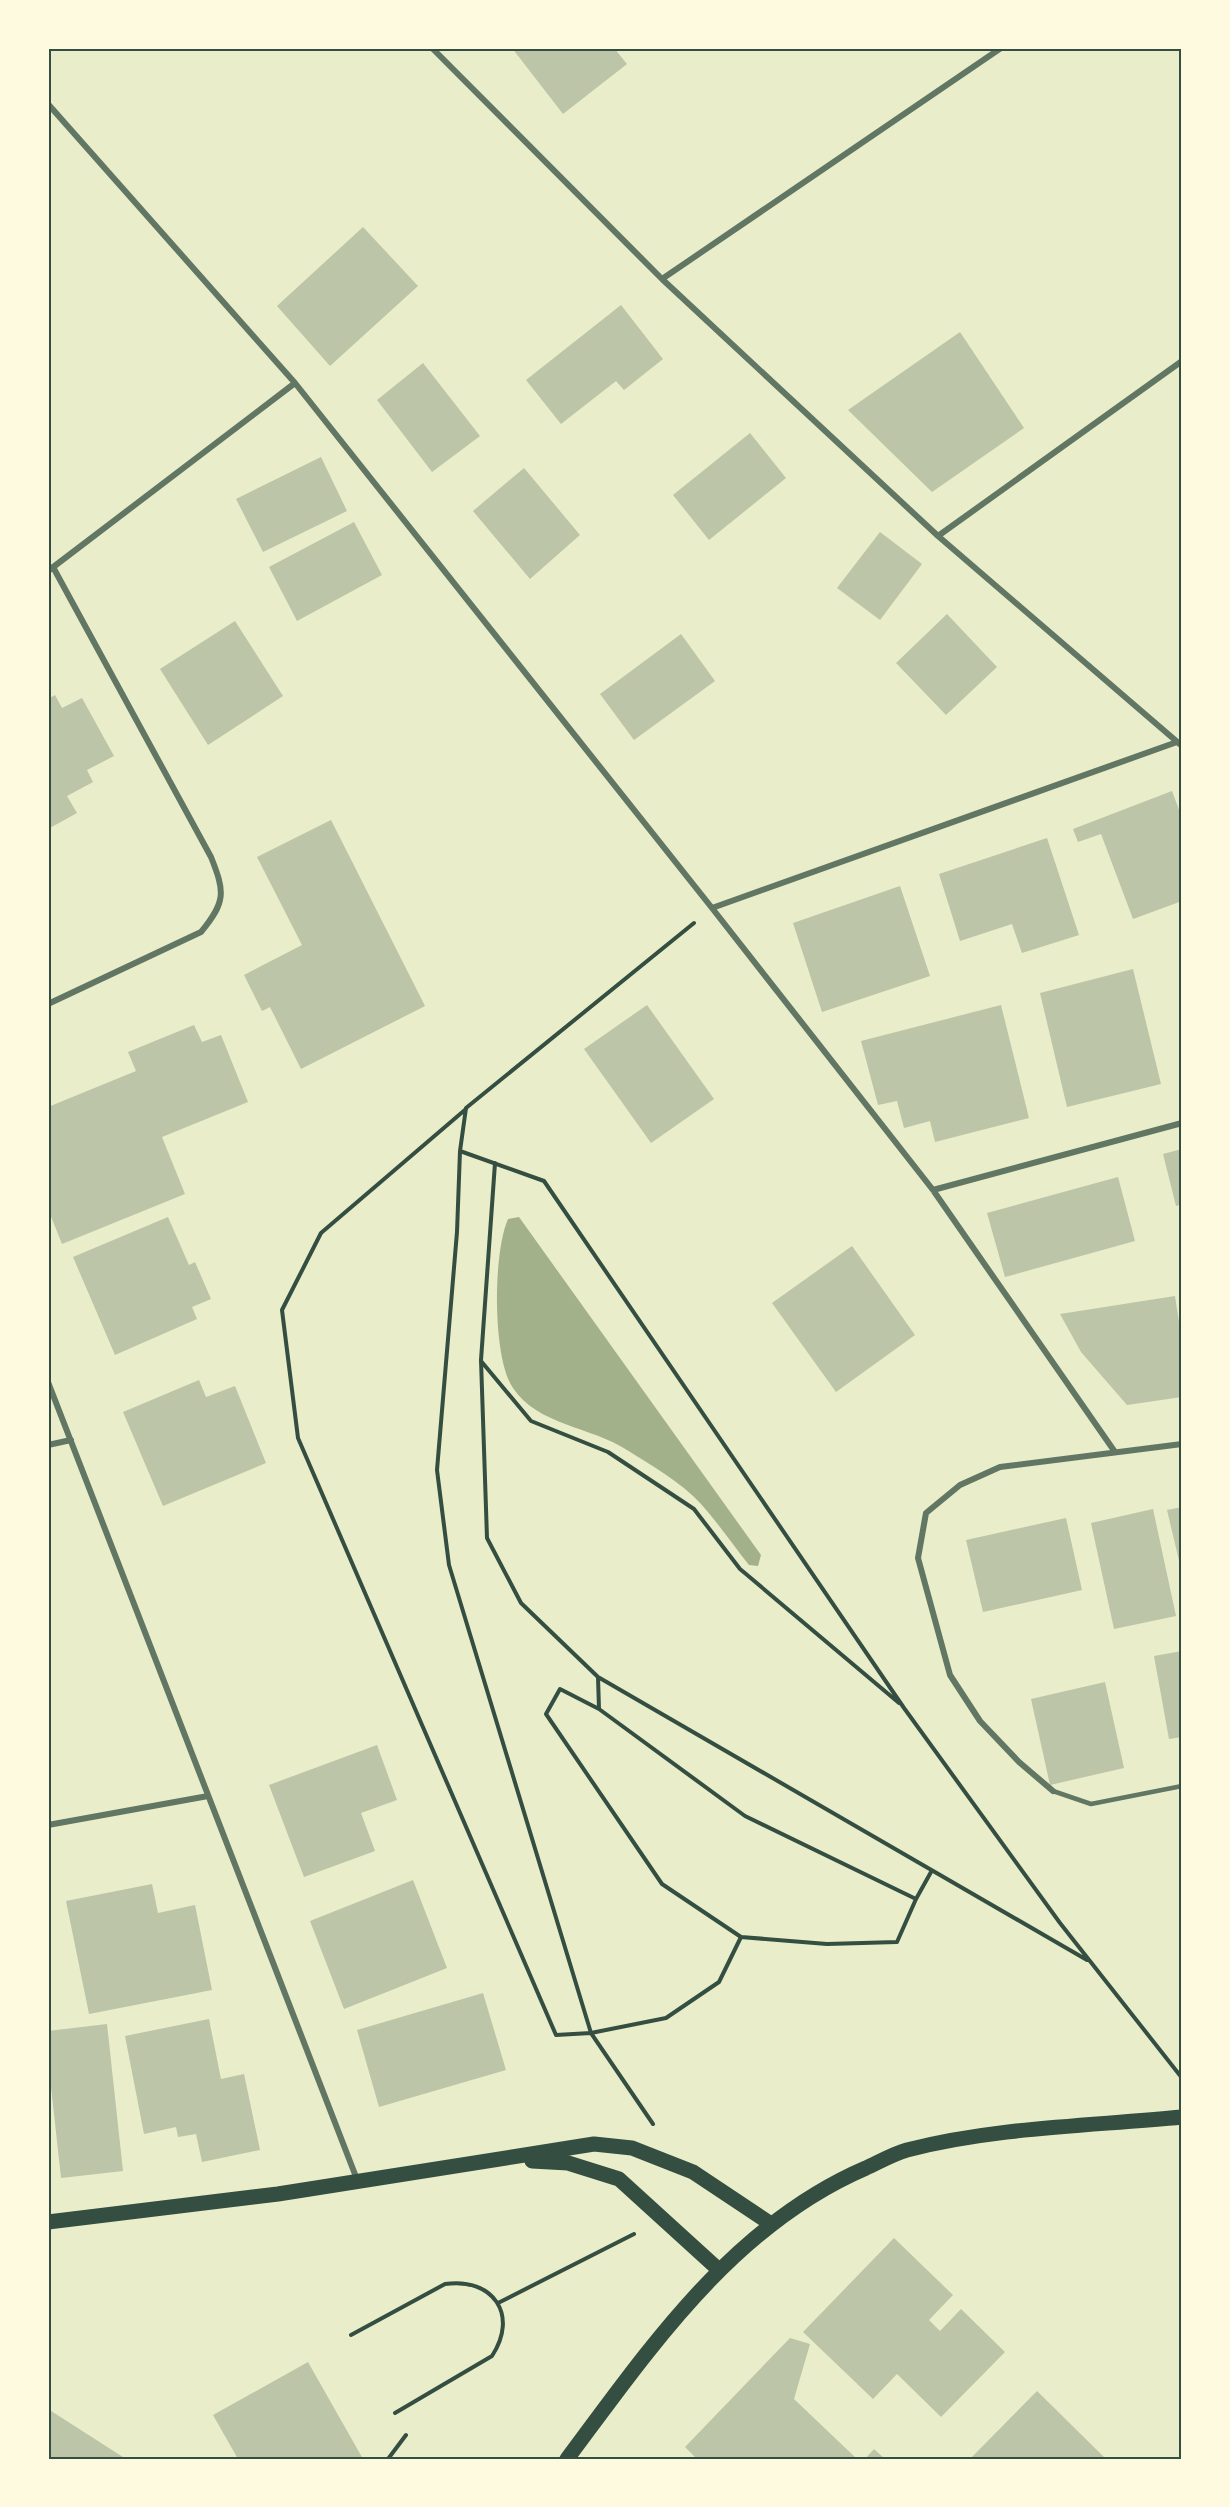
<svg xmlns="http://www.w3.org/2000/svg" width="1230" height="2507" font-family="Bitter,serif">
<rect width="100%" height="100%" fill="#e9edc9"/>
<!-- water -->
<path fill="#a3b18a" d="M519,1217l242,338 -3,11 -9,-1c-16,-20 -31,-42 -48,-61 -20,-22 -49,-38 -74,-54 -35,-23 -90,-25 -114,-62 -21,-31 -20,-135 -5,-169z"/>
<!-- building -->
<path fill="#bcc5a7" d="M512,48h102l13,16 -64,50z
M363,227l55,59 -88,80 -53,-60z
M621,305l42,54 -39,31 -8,-9 -55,43 -35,-44z
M960,332l64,96 -92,64 -84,-82z
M423,363l57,73 -48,36 -55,-72z
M750,433l36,45 -77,62 -36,-45z
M321,457l26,54 -84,41 -27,-53z
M524,468l56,67 -50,44 -57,-68z
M354,522l28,53 -85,46 -28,-54z
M880,532l42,32 -42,56 -43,-32z
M947,614l50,53 -51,48 -50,-52z
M235,621l48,75 -75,49 -48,-76z
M681,634l34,47 -81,59 -34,-46z
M55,695l7,13 20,-10 32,58 -27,14 6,12 -26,14 10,17 -29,16v-130z
M1172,791l10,27v83l-49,18 -32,-85 -23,8 -5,-13z
M331,820l94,186 -124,63 -31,-62 -8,4 -18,-36 58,-30 -45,-88z
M1047,838l32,97 -57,18 -10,-29 -52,17 -21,-67z
M900,886l30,90 -108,36 -29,-89z
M1133,969l28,115 -94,23 -27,-114z
M647,1005l67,94 -63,44 -67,-94z
M1001,1005l28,113 -94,24 -5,-21 -26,7 -7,-27 -19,4 -17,-64z
M194,1025l8,17 19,-7 27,67 -86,35 23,57 -123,50 -14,-35v-102l88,-36 -8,-19z
M1182,1149v55l-6,2 -13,-52z
M1118,1177l17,64 -130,36 -18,-64z
M168,1217l21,48 6,-3 16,37 -19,8 5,12 -82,36 -42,-98z
M852,1246l63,89 -79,57 -64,-89z
M1175,1296l7,46v55l-55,8 -46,-53 -21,-38z
M199,1380l7,17 29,-11 31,77 -103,43 -40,-94z
M1182,1507v62h-1l-14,-59z
M1153,1509l23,107 -62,13 -23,-106z
M1066,1518l16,72 -99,22 -17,-72z
M1182,1651v86l-13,2 -15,-83z
M1105,1682l19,86 -74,17 -19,-86z
M377,1745l20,55 -36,13 14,38 -71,26 -35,-92z
M413,1880l34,88 -103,41 -34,-88z
M152,1884l6,29 37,-8 17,85 -123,24 -23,-113z
M483,1993l23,77 -127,37 -22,-77z
M209,2019l12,60 23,-5 16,76 -58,12 -6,-28 -18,3 -2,-10 -32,7 -19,-98z
M107,2024l16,147 -62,7 -13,-119v-28z
M894,2238l59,57 -24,25 11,11 21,-22 44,43 -64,65 -44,-43 -24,25 -70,-67z
M790,2338l20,6 -16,55 63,60h-160l-12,-12z
M308,2362l55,97h-125l-25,-44z
M1037,2391l69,68h-136z
M48,2409l78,50h-78z
M874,2449l11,10h-20z"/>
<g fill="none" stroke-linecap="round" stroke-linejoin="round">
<!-- path -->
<path stroke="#344e41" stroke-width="4" d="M466,1109l-145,124 -39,77 16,128 258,597 35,-2 75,-15 53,-36 22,-45
M460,1151l84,30 360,527 156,215 122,155
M495,1163l-14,197 6,178 34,65 77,74 489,283
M481,1361l50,60 77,31 86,57 46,60 159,134
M598,1677l1,32 -39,-20 -14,25 116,170 79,53 86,7 70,-2 19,-43
M599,1709l146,107 171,83 15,-27
M653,2124l-62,-91 -142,-468 -12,-95 20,-238 3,-81 6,-43 228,-185
M498,2303l136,-69
M351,2335l94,-51c48,-7 74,31 47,72l-97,57
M388,2459l18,-24"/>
<!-- service -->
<path stroke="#617663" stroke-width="4.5" d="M1053,1791l38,13 91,-18"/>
<!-- minor -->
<path stroke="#617663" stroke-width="6" d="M432,48l230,231 276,257 244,210
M48,104l247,279 417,525 221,282 182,262
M662,279l339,-231
M938,536l244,-175
M48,571l247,-188
M712,908l465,-166
M48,1004l153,-72c25,-30 24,-40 10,-75l-158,-290
M933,1190l249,-67
M48,1382l310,800
M48,1445l23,-5
M1053,1791l-34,-29 -39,-41 -30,-46 -32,-117 8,-45 34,-28 40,-18 182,-23
M48,1825l160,-29"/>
<!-- primary -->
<path stroke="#344e41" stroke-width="15" d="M532,2161l36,2 51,16 100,91
M48,2222l230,-28 316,-50 38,4 61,24 78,52
M567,2459c83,-111 166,-234 299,-291 13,-6 27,-14 41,-18 89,-23 184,-24 275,-33"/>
</g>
<!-- border -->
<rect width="1230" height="2507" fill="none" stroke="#fefae0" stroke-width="99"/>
<rect x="50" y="50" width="1130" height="2408" fill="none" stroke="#344e41" stroke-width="2"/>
</svg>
